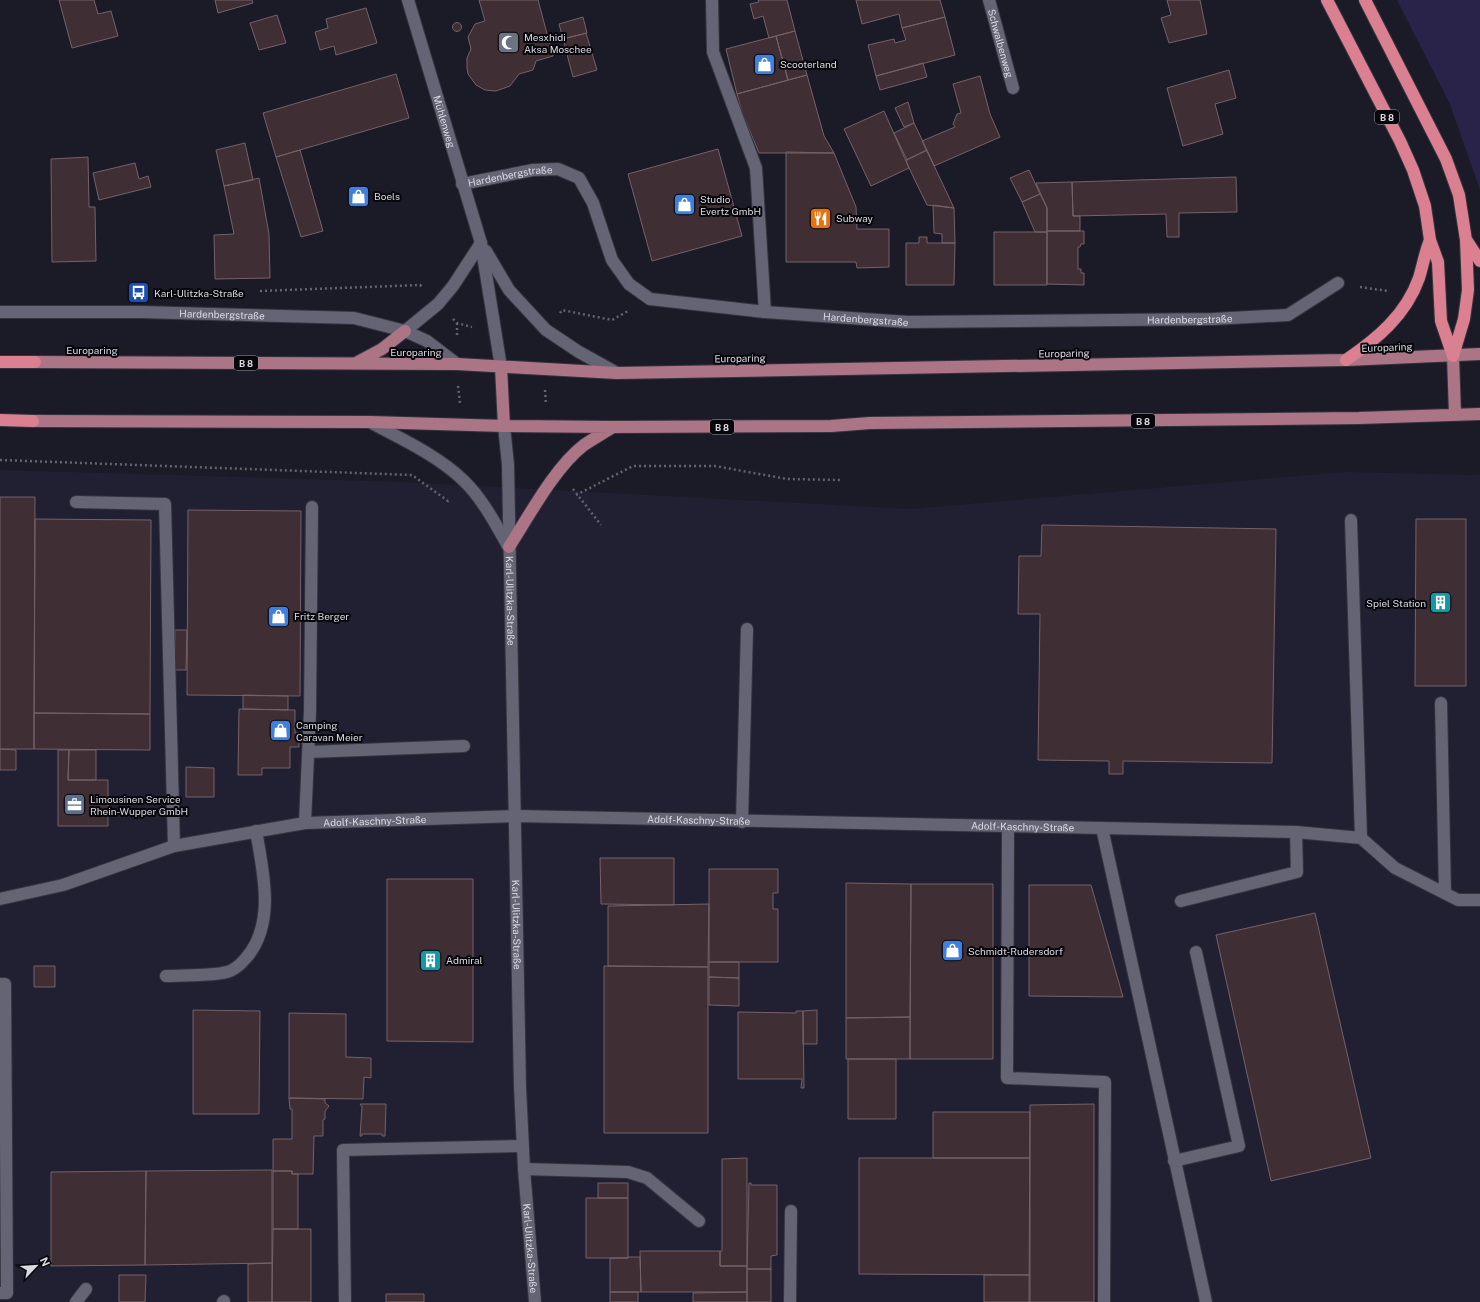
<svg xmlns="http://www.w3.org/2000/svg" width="1480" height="1302" font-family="'Public Sans',sans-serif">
<rect width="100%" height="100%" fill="#1b1a27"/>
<!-- built -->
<path fill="#211f32" d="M0,470l404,12 506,27 436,-37 134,3v827h-1480z"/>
<!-- green -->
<path fill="#29234a" d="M1397,0h83v190l-30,-86z"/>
<!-- building -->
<path fill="#3f2e34" stroke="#756269" d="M59,0h35l4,14 13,-3 7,25 -46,12z
M215,0h37l1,3 -35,10z
M479,0h59l15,56 -17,5 -3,9 -14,4 -9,12 -14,5 -11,-1 -9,-5 -8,-11 -1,-6v-10l4,-9 -3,-12 7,-13 10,-3z
M758,0h29l8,31 -26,7 -6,-22 -9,3 -4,-15 9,-2z
M856,0h84l5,17 -43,11 -3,-14 -37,10z
M1167,0h33l7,34 -38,9 -8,-25 10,-3z
M366,8l11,35 -41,12 -2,-9 -14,4 -5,-18 13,-4 -2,-9z
M277,15l9,28 -27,7 -9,-27z
M583,17l4,16 -24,6 -4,-15z
M945,17l10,38 -79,21 -8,-31 26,-6 1,4 11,-3 -4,-12z
M452.5 27a4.5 4.5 0 1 1 9 0a4.5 4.5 0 1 1-9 0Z
M795,31l12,44 -19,5 -12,-44z
M586,33l11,37 -24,7 -10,-38z
M776,36l12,44 -51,14 -11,-45z
M923,63l4,14 -47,13 -4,-14z
M1229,70l7,28 -21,6 8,30 -40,12 -16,-58z
M396,74l13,44 -133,39 -13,-44z
M807,75l17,61 10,17h-75l-16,-38 -6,-21z
M980,76l10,38 10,23 -66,29 -12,-25 33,-14 -2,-3 4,-10 4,-1 -8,-29z
M908,102l6,21 -10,4 -9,-19z
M884,111l25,57 -38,18 -27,-57z
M914,123l13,27 -20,10 -13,-27z
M245,143l8,37 -29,6 -8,-36z
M718,149l24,87 -90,25 -24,-87z
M300,150l23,81 -22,6 -25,-80z
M927,150l10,22 17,36 -27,-3 -18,-37 -3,-8z
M786,152l48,1 22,54 1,22h32v38l-32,1 -1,-6h-70z
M88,157l1,50h6l1,54 -44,1 -1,-103z
M135,163l4,16 9,-3 3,11 -52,13 -6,-27z
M1029,170l11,24 -18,8 -12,-24z
M1236,177l1,35 -58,1v24h-12l-1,-23 -93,2 -1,-34z
M259,178l10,56 1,44 -55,1 -1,-44 20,-1 -10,-48z
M1072,182l1,34h7v15h-33v-23l-11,-25z
M1040,194l7,14v24h-12l-13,-30z
M933,205l21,3 1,35h-13v-9l-8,-1z
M1047,231h37v13h-3l-1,3h-2v22h3v4h3v12l-37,-1z
M994,232h53v53h-53z
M919,237h8v6h28l-1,42h-48v-42h13z
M0,497h35l-1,252h-34z
M188,510l113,1 -1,185 -113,-1z
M35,519l116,1 -1,194 -116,-1z
M1416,519h50v167h-51z
M1042,525l234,4 -4,234 -149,-2v13h-14v-13l-71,-1 2,-146h-22l1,-58h22z
M175,630h12l-1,40h-11z
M243,695l45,1v14l-45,-1z
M239,709l56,1v23h4v14h-9v21h-28v7h-24z
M34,713l116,1v36l-116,-1z
M0,749l16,1v20h-16z
M58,750h11l-1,30h40v46h-50z
M69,750h27v30h-28z
M186,767l28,1v29h-28z
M600,858h74v47l-73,-1z
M709,869h69v24h-5v16h5v53h-69z
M387,879h86v163l-86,-1z
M846,883l65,1 -1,133 -64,1z
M911,884h82v175h-83z
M1029,885h62l32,112 -94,-1z
M709,904l-1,63 -100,-1v-60z
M1315,913l56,245 -100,23 -55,-246z
M709,962h30v16l-30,-1z
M34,966h21v21h-21z
M604,966l104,1v166h-104z
M709,977l30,1v28l-30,-1z
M193,1010l67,1 -1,103h-66z
M817,1010v34h-14v-33z
M796,1011h7l1,77h-3l1,-9h-64v-67l58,1z
M289,1013l57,1v43l25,1v20l-7,-1 -1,22 -74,-1z
M910,1017v42h-64v-41z
M848,1059h48v60h-48z
M289,1098l36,1v4l4,3 -4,5v8l-2,1v16h-9l-1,38h-21v-3h-19v-32h19v-30h-2z
M360,1104h26l-1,32h-3v-2h-20v2h-2l2,-29z
M1094,1104v198h-65l1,-197z
M933,1112h97v46h-97z
M747,1158v108h-27v-15h2v-92z
M859,1158h171v117l-171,-1z
M272,1170v93l-127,2 1,-94z
M146,1171l-1,94 -94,1v-94z
M273,1171h19v3h6v55h-25z
M598,1183h30v15h-30z
M749,1183h2v2h26v70l-6,1v13h-24z
M586,1198h42v60h-42z
M273,1229h38v73h-39z
M640,1251h80v15h27v26h-106z
M628,1257h12l1,35h-31v-34h18z
M272,1263v39h-24v-38z
M747,1269h24v33h-24z
M119,1275h27l-1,27h-26z
M984,1275h46v27h-46z
M610,1292h28v10h-28z
M747,1292v10h-54v-9z
M386,1294h38v8h-38z"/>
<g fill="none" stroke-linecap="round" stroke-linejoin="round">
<defs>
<g id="minor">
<path id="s1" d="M408,0l73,243 20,124"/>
<path d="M712,0l1,52 43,116 9,144"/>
<path id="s2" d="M989,0l24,88"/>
<path id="s3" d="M462,184l71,-14 25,-1 21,9 14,25 19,57 17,24 21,15 115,13 142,10 306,-3 75,-4 50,-32"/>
<path d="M486,251l23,39 37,40 33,22 38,21"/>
<path id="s4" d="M0,312h141l213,6 51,13 22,10 30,23"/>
<path d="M405,331l33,-27 15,-18 28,-43"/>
<path d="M370,422c31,17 67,33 93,58 19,18 32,43 45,66"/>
<path id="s5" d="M504,426l4,39 12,622 4,82 11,133"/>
<path d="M76,502l89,2 9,342"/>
<path d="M1351,520l10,318"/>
<path d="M1441,703l4,190"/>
<path d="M309,752l155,-6"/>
<path d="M742,822l5,-193"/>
<path d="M305,823l5,-112 2,-204"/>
<path d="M1008,827l-1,251 98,4 -1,220"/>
<path d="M1102,828l104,474"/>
<path id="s6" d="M0,899l63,-14 111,-39 131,-23 210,-7 781,16 65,6 34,30 63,32h22"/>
<path d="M1181,901l116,-29 -1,-40"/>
<path d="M166,976c16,-1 47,0 61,-4 8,-2 14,-8 19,-14 30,-34 17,-87 10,-127"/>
<path d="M0,984h5l2,309h-7"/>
<path d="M1174,1161l65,-15 -43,-194"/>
<path d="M524,1169l104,3 19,6 52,43"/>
<path d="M76,1302l10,-13"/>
<path d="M223,1302l1,-1"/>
<path d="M345,1302l-2,-152 179,-4"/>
<path d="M790,1302l1,-91"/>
</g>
<path id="major" d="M1453,356l2,58
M35,362l422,2 160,9 729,-13 134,-6
M356,363l26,-14 23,-18
M501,367l3,59
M33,421l337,1 134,4 109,1 218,-1 39,-3 489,-5 121,-4
M509,547c20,-31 46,-80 75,-102 9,-6 19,-12 29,-18"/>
<path id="highway" d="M1327,0l73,141 13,29 12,36 5,34 8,22 3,59 12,35
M1365,0l81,159 13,36 7,45 2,50 -4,29 -11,37
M1467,241l13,20
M1346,360c31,-21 60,-45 73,-82 4,-13 6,-26 11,-38
M0,362h35
M0,420l33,1"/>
</defs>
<!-- minor casing -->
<use href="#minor" stroke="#35343f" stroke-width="14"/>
<!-- major casing -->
<use href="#major" stroke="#35343f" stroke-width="14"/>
<!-- highway casing -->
<use href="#highway" stroke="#35343f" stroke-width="14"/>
<!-- path -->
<path stroke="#64636f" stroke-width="2.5" stroke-dasharray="2 3" stroke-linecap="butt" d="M1360,287l28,4
M260,291l160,-6 3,3
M560,313l2,-3 50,10 16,-9
M453,319l4,4 15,4
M457,335v-12
M458,386l2,17
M545,390l1,15
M0,460l412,15 36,26 1,-3
M573,489l28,36
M576,495l57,-29h82l72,13 53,1"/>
<!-- minor -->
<use href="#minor" stroke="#656474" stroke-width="12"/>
<!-- major -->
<use href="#major" stroke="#ab7585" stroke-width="12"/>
<!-- highway -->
<use href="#highway" stroke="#da8090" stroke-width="12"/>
</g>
<!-- icons -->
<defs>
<symbol id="mosque-square" viewBox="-11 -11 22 22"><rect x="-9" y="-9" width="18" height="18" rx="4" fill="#6b7280" stroke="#06060b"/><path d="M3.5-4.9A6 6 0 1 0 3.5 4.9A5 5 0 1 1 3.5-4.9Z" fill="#fff"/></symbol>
<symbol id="shop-square" viewBox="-11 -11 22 22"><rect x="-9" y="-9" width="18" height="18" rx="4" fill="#3f7fe0" stroke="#06060b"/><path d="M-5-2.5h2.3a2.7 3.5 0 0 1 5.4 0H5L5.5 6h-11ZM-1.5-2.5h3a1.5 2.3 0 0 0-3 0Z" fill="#fff"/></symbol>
<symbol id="restaurant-square" viewBox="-11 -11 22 22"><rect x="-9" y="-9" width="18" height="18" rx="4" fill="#e8710a" stroke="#06060b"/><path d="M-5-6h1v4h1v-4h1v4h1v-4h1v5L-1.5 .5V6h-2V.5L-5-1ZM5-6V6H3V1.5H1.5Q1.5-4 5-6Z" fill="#fff"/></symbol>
<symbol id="bus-square" viewBox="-11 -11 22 22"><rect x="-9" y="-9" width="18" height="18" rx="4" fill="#1a4fb4" stroke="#06060b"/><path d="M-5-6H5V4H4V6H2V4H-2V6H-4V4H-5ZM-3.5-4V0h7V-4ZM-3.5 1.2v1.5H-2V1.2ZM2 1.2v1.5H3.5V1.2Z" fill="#fff"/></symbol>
<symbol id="building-square" viewBox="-11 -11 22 22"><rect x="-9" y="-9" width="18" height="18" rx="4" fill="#0f9aa8" stroke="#06060b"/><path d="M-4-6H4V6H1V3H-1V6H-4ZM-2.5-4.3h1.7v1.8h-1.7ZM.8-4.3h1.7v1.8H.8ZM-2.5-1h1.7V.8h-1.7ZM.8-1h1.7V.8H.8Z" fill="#fff"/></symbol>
<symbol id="office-square" viewBox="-11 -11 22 22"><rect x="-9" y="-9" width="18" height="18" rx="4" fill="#5c6f8a" stroke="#06060b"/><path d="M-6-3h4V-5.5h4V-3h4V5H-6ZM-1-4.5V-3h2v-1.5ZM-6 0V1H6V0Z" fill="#fff"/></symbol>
</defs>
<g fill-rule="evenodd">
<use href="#mosque-square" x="496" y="30" width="25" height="25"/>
<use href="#shop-square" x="752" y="52" width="25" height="25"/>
<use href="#shop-square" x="346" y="184" width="25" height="25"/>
<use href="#shop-square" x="672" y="192" width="25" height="25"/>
<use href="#restaurant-square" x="808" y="206" width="25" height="25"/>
<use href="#bus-square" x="126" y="280" width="25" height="25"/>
<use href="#building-square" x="1428" y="590" width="25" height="25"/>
<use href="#shop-square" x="266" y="604" width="25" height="25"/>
<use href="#shop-square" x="268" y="718" width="25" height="25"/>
<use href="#office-square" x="62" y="792" width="25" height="25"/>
<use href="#shop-square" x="940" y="938" width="25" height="25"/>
<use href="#building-square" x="418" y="948" width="25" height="25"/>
</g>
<g text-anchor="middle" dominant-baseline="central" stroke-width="4" stroke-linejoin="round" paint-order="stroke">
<!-- shield labels -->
<g fill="#06060b" stroke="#9b9aa3" stroke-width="1">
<rect x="1375" y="110" width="24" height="14" rx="3"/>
<rect x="234" y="356" width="24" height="14" rx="3"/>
<rect x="1131" y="414" width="24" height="14" rx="3"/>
<rect x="710" y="420" width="24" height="14" rx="3"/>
</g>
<g font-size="9" font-weight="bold" fill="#dbdae4">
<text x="1387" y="117">B 8</text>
<text x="246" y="363">B 8</text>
<text x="1143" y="421">B 8</text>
<text x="722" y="427">B 8</text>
</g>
<!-- poi labels -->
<g font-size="10" fill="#dbdae4" stroke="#06060b" text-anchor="start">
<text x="524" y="37">Mesxhidi<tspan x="524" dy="12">Aksa Moschee</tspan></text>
<text x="780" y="64">Scooterland</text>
<text x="374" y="196">Boels</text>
<text x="700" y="199">Studio<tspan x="700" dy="12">Evertz GmbH</tspan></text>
<text x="836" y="218">Subway</text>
<text x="154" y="293">Karl-Ulitzka-Straße</text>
<text x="1426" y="603" text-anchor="end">Spiel Station</text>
<text x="294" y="616">Fritz Berger</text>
<text x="296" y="725">Camping<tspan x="296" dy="12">Caravan Meier</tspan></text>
<text x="90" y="799">Limousinen Service<tspan x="90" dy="12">Rhein-Wupper GmbH</tspan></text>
<text x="968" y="951">Schmidt-Rudersdorf</text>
<text x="446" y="960">Admiral</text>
</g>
<!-- street labels -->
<g font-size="10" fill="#dbdae4" stroke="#06060b">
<text stroke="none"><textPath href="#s2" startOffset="45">Schwalbenweg</textPath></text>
<text stroke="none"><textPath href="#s1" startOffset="127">Mühlenweg</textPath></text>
<text stroke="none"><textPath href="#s3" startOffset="49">Hardenbergstraße</textPath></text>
<text stroke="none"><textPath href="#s4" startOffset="222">Hardenbergstraße</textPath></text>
<text stroke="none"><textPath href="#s3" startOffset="481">Hardenbergstraße</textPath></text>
<text stroke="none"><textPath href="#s3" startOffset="805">Hardenbergstraße</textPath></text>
<text transform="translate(1387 347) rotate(-2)">Europaring</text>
<text x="92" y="350">Europaring</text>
<text x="416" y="352">Europaring</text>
<text transform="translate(1064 353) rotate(-1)">Europaring</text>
<text transform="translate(740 358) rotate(-1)">Europaring</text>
<text stroke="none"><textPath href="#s5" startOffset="175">Karl-Ulitzka-Straße</textPath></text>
<text stroke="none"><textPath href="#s6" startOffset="385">Adolf-Kaschny-Straße</textPath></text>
<text stroke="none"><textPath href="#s6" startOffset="709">Adolf-Kaschny-Straße</textPath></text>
<text stroke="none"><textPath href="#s6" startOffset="1033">Adolf-Kaschny-Straße</textPath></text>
<text stroke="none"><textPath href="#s5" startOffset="499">Karl-Ulitzka-Straße</textPath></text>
<text stroke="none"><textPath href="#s5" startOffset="823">Karl-Ulitzka-Straße</textPath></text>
</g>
</g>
<!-- north arrow -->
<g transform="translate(36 1266) rotate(65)" stroke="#06060b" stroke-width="3" paint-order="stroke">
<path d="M0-3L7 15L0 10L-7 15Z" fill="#dbdae4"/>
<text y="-6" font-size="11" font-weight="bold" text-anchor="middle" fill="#dbdae4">N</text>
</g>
</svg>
